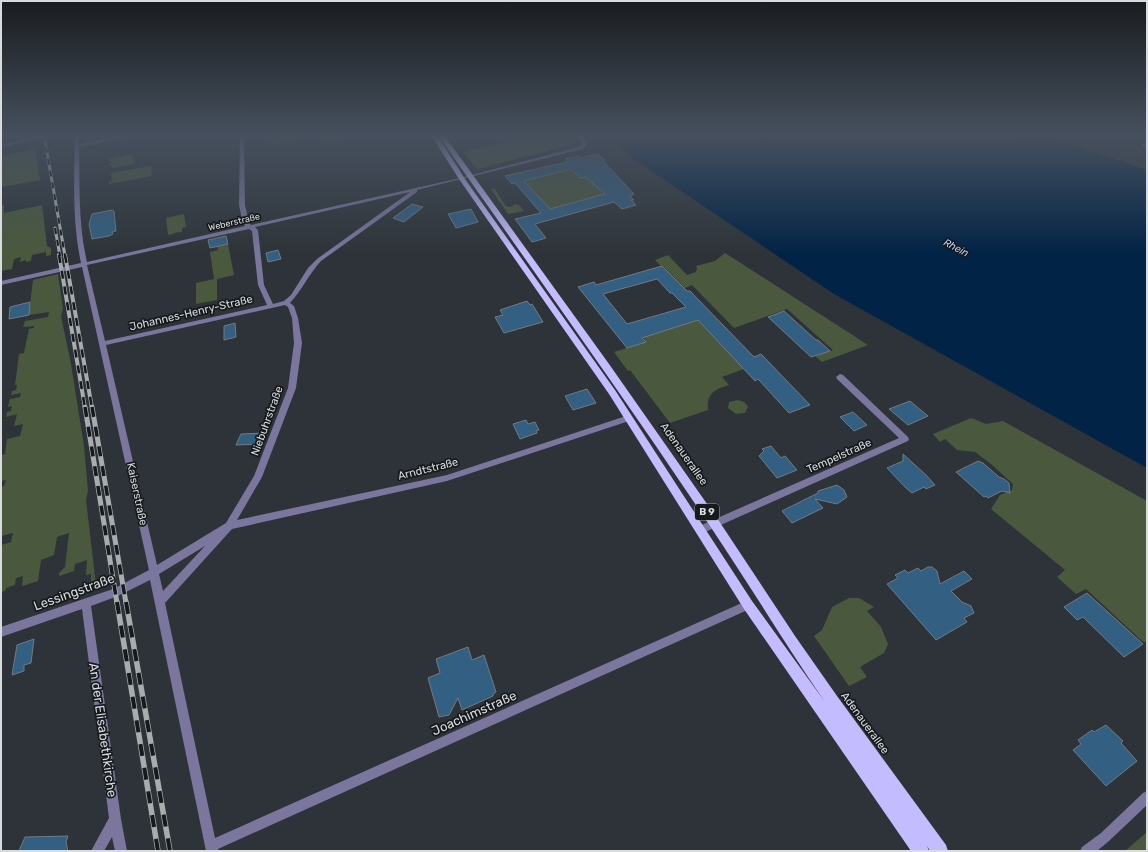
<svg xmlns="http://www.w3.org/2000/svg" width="1148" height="852" font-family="Rubik,sans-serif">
<rect width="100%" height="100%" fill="#2d3338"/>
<!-- green -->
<path fill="#4a593d" d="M269,135h89l-34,7 -3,-6 -52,8v-2l-2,-1h3v-4h-3v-1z
M537,135h35l5,6 -6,4 -94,24 -14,-17z
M35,149l5,31 -39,7v-33h1v2z
M133,154l2,10 -23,4v-3l-4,1 4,-5h-4v-2z
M151,166l1,10 -43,8v-2l5,-1 -2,-1 -1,-7z
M575,168l5,10 5,-1 20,17 -55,15 -26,-28z
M494,188l12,18 5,1 4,-3 5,2 4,5 -16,3 -17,-25z
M1,205h3v8l38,-8 5,41 4,2v7l-5,1v-4l-14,3 -1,6 -5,1v-2l-6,2 1,-5 -7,2 -2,10 -11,2z
M184,214l2,13 -4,1v4l-8,1v1l-6,1 -2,-17z
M223,244h5l6,31 -17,4v21l-21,4v-21l18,-4 -4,-27 8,-2 -1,-5z
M725,253l143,92 -46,17 -7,-6 18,-6 -46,-41 -53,19 -42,-43 -7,3 -22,-22h-2l-6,-6 13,-5 19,20 9,-3 1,-4 -1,-2 19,-5z
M58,274l5,35 -2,7 10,48 13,82 4,45 -2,9 10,85 -5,1v-12l-5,1 1,-15 -12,4 -1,7 -15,5v-3l6,-6 4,-34 -12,4 -3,18 -13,5 -3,21 -16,5 1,-10 -7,2 -1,7 -9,3 -1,3 -4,1v-47l10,-3 2,-9 -12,3v-49l3,-1 2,-6 -5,1v-26l4,-1 2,-15 13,-3 3,-12 -9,2 3,-12 -11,3 1,-5 4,-1 1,-5 -4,1 2,-8 10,-2 1,-4 -10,2 1,-4 4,-1 1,-5h-2l4,-31 5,-1 5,-24 5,-1v-2l-11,1 2,-6 23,-4 1,-5 -20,3 -1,-9 2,-1 3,-25z
M698,320l46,49 -22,8 7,8c-14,4 -23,9 -21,25l-38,13 -40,-53 -2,1 -14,-19 32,-10 -3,-5z
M738,400l6,2 4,4 -3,7 -9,1 -8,-6 1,-6z
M971,418l15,6 17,-3 144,80v142l-5,-2 -56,-52 -10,5 -19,-17 8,-7 -74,-61 9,-14 12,-5 1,-6 -22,-20 -16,-12 -18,-2 -12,-11 -5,3 -7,-8z
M849,598h10l15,9 -7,4 14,16 7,17 -4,9 -24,14 7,10 -18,9 -35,-50 8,-6 10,-23z
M1147,832v19h-22z"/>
<!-- water -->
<path fill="#012346" d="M609,135h442l33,14 63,21v298l-313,-174 -199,-134z"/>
<!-- building -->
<path fill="#335f83" stroke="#737a80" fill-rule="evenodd" d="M597,154l8,6 -2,1 31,33 -4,2 4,4h-3l5,5 -14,4 -8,-7 -79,22 11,14 -14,4 -17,-23 26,-6 -26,-30 -3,1 -7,-8 62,-14 -2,-3 14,-3 2,2zM570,169l10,9 5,-1 20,17 -55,15 -26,-28z
M412,204l11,3 -19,15 -11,-4z
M471,209l7,13 -22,6 -8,-14z
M112,210l2,1 2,20 -4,1 1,2 -4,2 -17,3 -3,-15 3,-10z
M226,236l2,8 -18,4 -2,-8z
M278,250l3,9 -13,3 -2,-9z
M662,266l25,25h3l64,66 7,-3 49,51 -21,8 -31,-34 -3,2 -57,-61 -56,18 4,4 -19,6 -49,-61 16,-5 2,3zM657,279l13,14h2l14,14 -59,17 -24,-30z
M527,301l3,4 2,-1 11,18 -39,11 -9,-16 8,-2 -3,-5z
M30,302l-1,13 -20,4 1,-12z
M784,311l32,29h2l12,11 -19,6 -43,-40z
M235,323l1,14 -12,3v-14z
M587,389l9,14 -23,7 -8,-14z
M910,401l18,15 -20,9 -19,-16z
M853,412l14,13 -13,6 -14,-14z
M526,420l2,4 7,-2 4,8 -3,1 1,2 -17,6 -7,-15z
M264,433l-4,11 -24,1 5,-11z
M771,446l10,12 4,-2 12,14 -20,8 -18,-22 5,-5 -2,-2z
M903,454l23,21 9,10 -9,4 -2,-2 -12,6 -6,-5 -19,-20 16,-7z
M978,461l5,2 16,14 5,2 5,4 1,10 -8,-2 -14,7 -2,-2 -2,1 -28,-25z
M837,485l7,5 3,7 -10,7 -22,-5 8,9 -31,15 -10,-12 36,-18v-2z
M928,567h4l5,4 3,13 24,-13 8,8 -21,12 11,11 9,4 3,7 -10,5 3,4 -31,18 -49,-56 11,-6 -3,-3 10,-5 3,3 10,-5 3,3z
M1087,593l56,51 -19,13 -41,-40 -6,3 -13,-13z
M34,639l-3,24 -7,2v6l-12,4 5,-30z
M468,647l4,13 12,-5 12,37 -3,2v2l-31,14 -4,-12 -9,17 -10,2 -11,-39 12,-5 -4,-14z
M1106,725l17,16 -2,2 16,18 -31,25 -33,-36 8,-6 -3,-4 14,-10 2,2z
M68,836l-2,6 2,9h-49l6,-14z"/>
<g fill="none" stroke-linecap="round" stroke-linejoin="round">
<!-- minor -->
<path fill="#7a769e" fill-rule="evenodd" d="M43,135h11l-53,12v-2z
M75,135h4v9l47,-9h12l-59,12c1,38 -1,77 8,115l158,-36 -2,-2 -4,-19 1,-70h4l1,70 4,18 2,2 205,-46 123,-32 3,-3 -5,-9h5l5,9 -4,5 -166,41v2l-96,69c-12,13 -19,29 -31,42l4,3 4,12 4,25 -6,45 -34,89 -25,43 210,-45 182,-60 4,3 -1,2 -185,61 -215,48 -67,74 50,235 529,-236 4,-2 4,2 1,3 -1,3 -534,241v2h-12l-56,-271 -32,16 -27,10 30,213 6,32h-12l-3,-14 -8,14h-13l18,-33 -27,-209 -81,28v-10l112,-38 36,-19 -67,-303 -81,18v-4l80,-18c-9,-41 -7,-87 -6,-128zM410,192l-93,67 -9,9 -17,27 -7,6 -11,3 -9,-19 -6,-55 -3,-3zM249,229l3,2 6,54 9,20 -162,36 -18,-76zM285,305l3,2 4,11 2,25 -6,45 -34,88 -28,47 -69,42 -51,-220zM205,546l-42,45 -4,-17z
M1142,144h5v3l-5,-1z
M840,374l3,1 65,62 1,2 -1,2 -205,92 -3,1 -3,-1 -2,-3 2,-3 202,-89 -62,-59 -1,-2z
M1147,791v14l-38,36 -12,10h-17l2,-4 19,-14 42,-40z"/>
<!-- primary -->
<path fill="#c3bcfe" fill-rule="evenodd" d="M431,135h6l28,44 150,211 137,211 73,101c-40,-58 -76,-118 -115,-176 -88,-132 -181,-261 -272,-391h6l165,229 110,157 76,115 42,60 109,149 2,6h-18l-3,-5 2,5h-18l-167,-242 -135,-215 -150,-215z"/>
<defs>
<path id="rail-far3" d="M44,135l21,121
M55,228l5,28"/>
<path id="rail-far2" d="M59,255l26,153
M65,255l27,153"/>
<path id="rail-far1" d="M85,407l32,196
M92,407l34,196"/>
<path id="rail" d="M117,602l41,249
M126,602l44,249"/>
</defs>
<!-- rail-far3 casing -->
<use href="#rail-far3" stroke="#a7acaf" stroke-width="3"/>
<!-- rail-far2 casing -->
<use href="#rail-far2" stroke="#a7acaf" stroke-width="4"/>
<!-- rail-far1 casing -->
<use href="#rail-far1" stroke="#a7acaf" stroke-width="5"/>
<!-- rail casing -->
<use href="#rail" stroke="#a7acaf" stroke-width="5.5"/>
<!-- rail-far3 -->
<use href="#rail-far3" stroke="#171a1d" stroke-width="2" stroke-dasharray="6" stroke-linecap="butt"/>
<!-- rail-far2 -->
<use href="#rail-far2" stroke="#171a1d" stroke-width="2.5" stroke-dasharray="8" stroke-linecap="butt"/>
<!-- rail-far1 -->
<use href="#rail-far1" stroke="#171a1d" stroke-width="3.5" stroke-dasharray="10" stroke-linecap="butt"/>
<!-- rail -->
<use href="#rail" stroke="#171a1d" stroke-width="4" stroke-dasharray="12" stroke-linecap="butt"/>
</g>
<!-- sky -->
<linearGradient id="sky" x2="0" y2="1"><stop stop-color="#191c1f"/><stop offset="0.53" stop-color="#46505e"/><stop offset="1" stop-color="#46505e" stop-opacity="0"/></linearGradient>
<rect width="1148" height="255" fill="url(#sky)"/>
<g text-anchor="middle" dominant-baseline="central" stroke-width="3.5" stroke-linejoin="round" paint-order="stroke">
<!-- far-street labels -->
<g font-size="9" fill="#d8dcdf" stroke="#171a1d">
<text transform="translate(234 222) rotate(-13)">Weberstraße</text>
</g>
<!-- far-water labels -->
<g font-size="10" font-style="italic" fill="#b5d5fc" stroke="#171a1d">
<text transform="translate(956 248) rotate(28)">Rhein</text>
</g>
<!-- shield labels -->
<rect fill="#171a1d" stroke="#9ea2a5" stroke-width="1" x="695" y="504" width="24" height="16" rx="3"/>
<g font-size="10" font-weight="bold" fill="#d8dcdf">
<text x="707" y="512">B 9</text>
</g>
<!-- street labels -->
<g font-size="11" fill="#d8dcdf" stroke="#171a1d">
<text transform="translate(191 313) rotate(-13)">Johannes-Henry-Straße</text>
<text transform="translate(267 421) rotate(-70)">Niebuhrstraße</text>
<text transform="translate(684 454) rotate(55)">Adenauerallee</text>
<text transform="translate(839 456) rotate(-24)">Tempelstraße</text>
<text transform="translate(428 469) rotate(-14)">Arndtstraße</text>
<text transform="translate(137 494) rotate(78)">Kaiserstraße</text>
<text transform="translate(865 723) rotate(54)">Adenauerallee</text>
</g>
<!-- near-street labels -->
<g font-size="13" fill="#d8dcdf" stroke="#171a1d">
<text transform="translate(74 592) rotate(-20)">Lessingstraße</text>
<text transform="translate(474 713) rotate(-24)">Joachimstraße</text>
<text transform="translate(103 730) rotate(82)">An der Elisabethkirche</text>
</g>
</g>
<!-- border -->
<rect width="1148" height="852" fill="none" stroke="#d8dcdf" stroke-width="4"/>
</svg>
